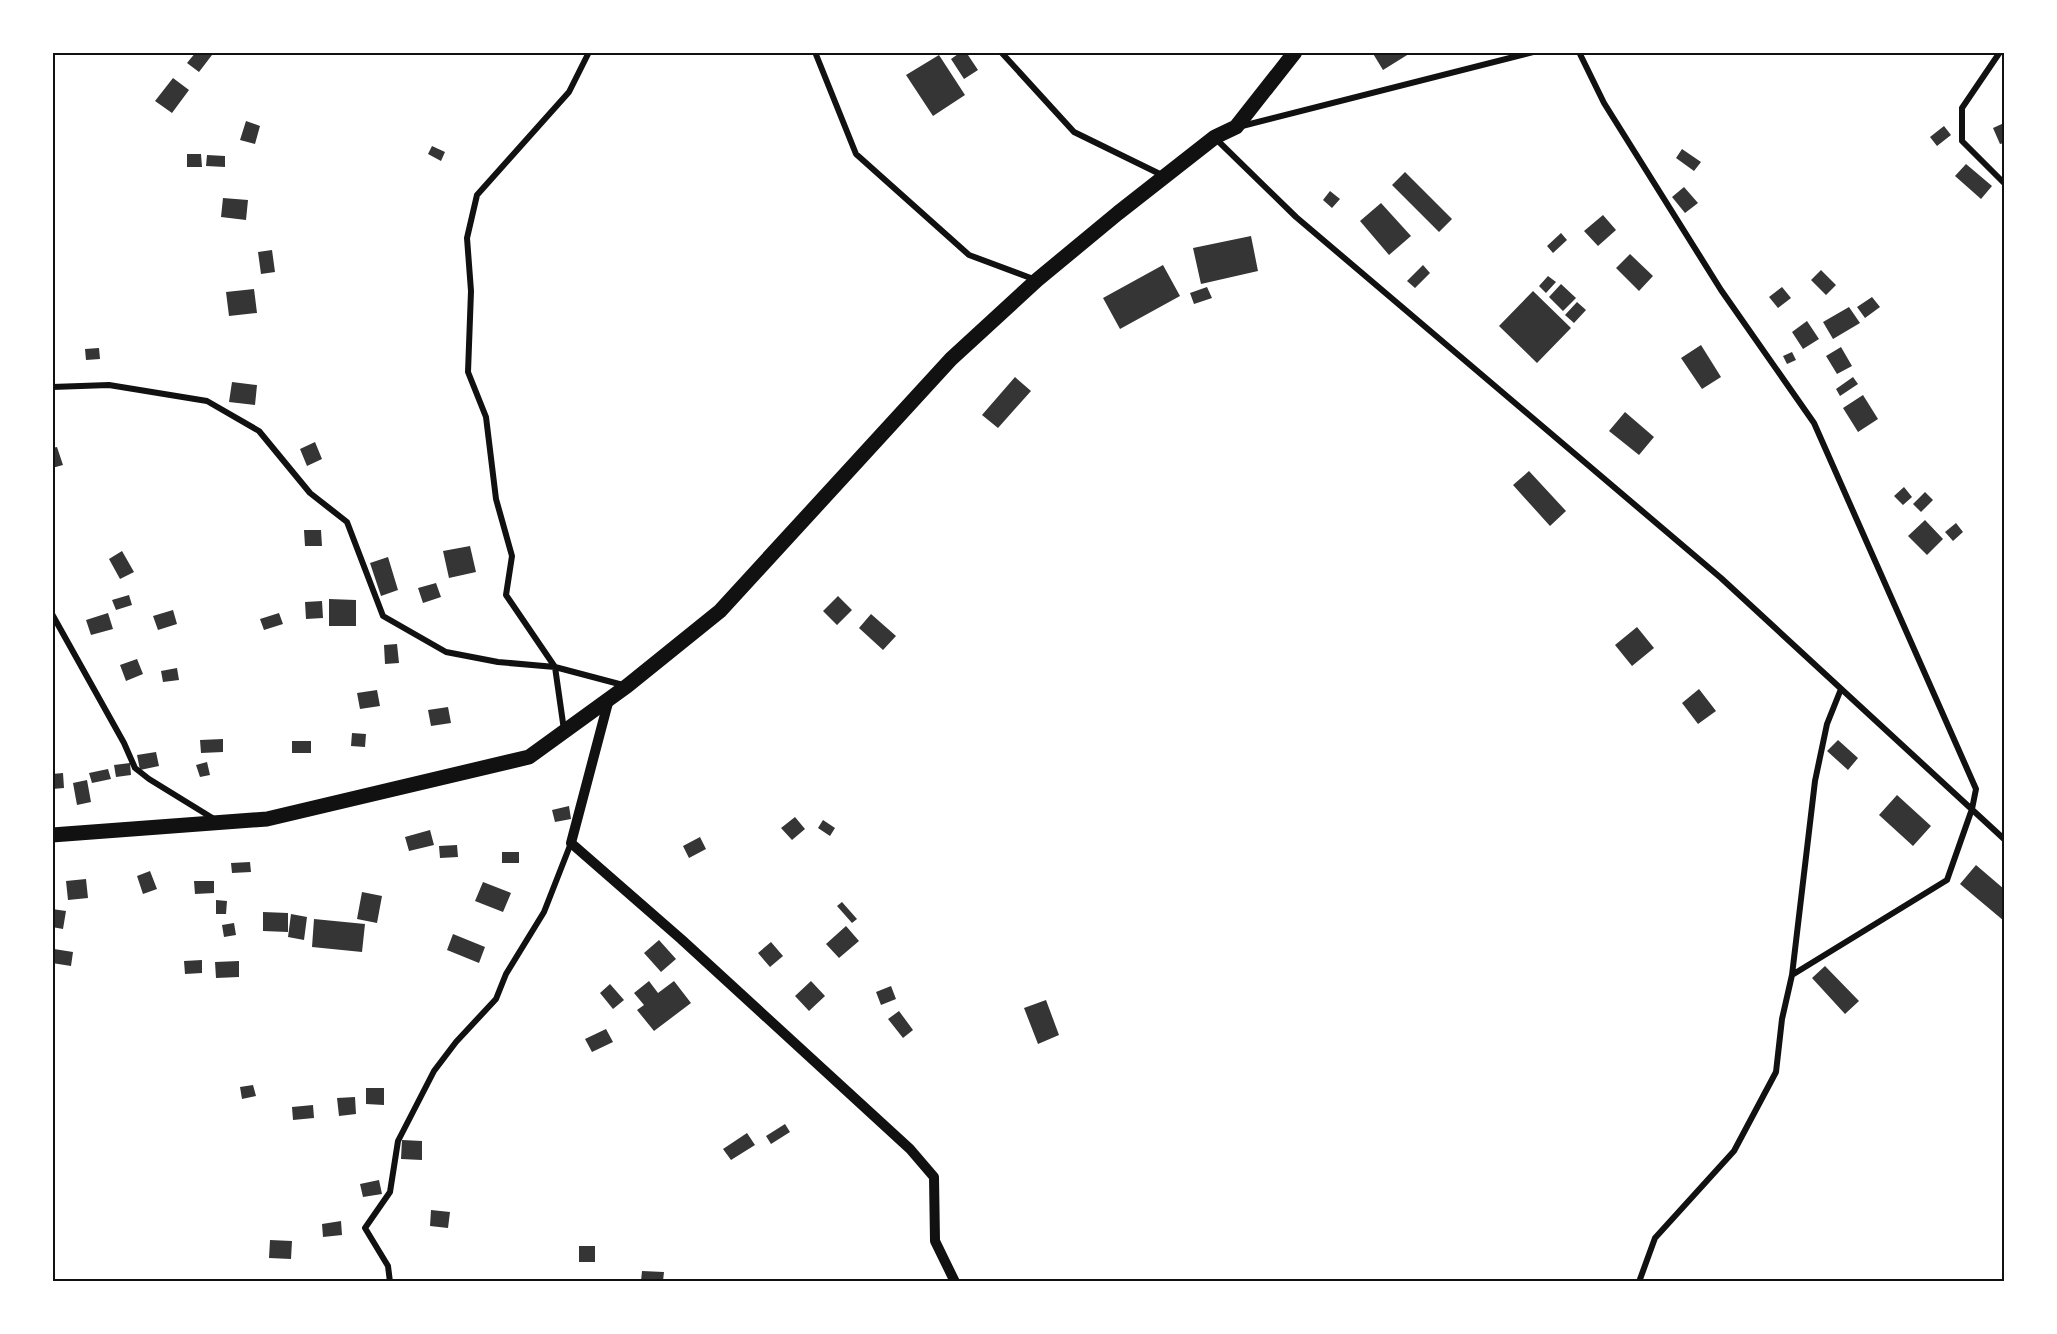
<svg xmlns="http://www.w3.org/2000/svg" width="2057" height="1334" font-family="'Playfair Display',serif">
<rect width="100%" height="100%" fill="#fff"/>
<!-- building -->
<path fill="#353535" d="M196,52h12l4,3 -13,17 -12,-9z
M961,52h5l12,18 -14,9 -13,-20z
M1372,52h40l-29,18z
M939,55l26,40 -32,21 -27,-41z
M173,78l16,12 -17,23 -17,-12z
M246,121l14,5 -5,18 -15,-4z
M2004,123v20l-4,1 -7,-16z
M1944,126l7,9 -14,11 -7,-9z
M432,146l13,6 -4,9 -13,-7z
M1682,149l19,13 -7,9 -18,-13z
M187,154h14l1,13h-15z
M207,155l18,1v11l-19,-1z
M1966,164l26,22 -11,13 -26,-23z
M1405,172l47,47 -13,13 -47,-47z
M1684,187l14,16 -13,10 -13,-16z
M1330,191l10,8 -8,9 -9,-8z
M223,198l25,2 -2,20 -25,-3z
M1381,203l30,33 -22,19 -29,-34z
M1603,215l13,15 -18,16 -14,-15z
M1561,233l6,7 -14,13 -6,-7z
M1251,236l7,35 -57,13 -8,-36z
M272,250l3,22 -14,2 -3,-22z
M1630,254l23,22 -14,15 -23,-23z
M1163,265l17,31 -60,33 -17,-31z
M1423,265l7,8 -15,15 -8,-7z
M1821,270l15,15 -10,10 -15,-15z
M1548,276l8,6 -10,11 -7,-7z
M1561,284l15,14 -13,13 -14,-14z
M1207,287l5,11 -18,6 -4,-11z
M1782,287l9,11 -13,10 -9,-11z
M254,289l3,24 -28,3 -3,-24z
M1533,291l38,37 -34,35 -38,-37z
M1872,297l8,10 -15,11 -8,-11z
M1577,302l9,8 -12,13 -9,-8z
M1849,307l11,16 -27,16 -10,-17z
M1807,321l12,18 -16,10 -11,-17z
M1701,345l20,32 -19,12 -21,-31z
M1841,347l11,19 -15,8 -11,-18z
M99,348l1,11 -14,1 -1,-11z
M1792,352l4,8 -9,4 -4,-8z
M1015,377l16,14 -33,37 -16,-13z
M1853,377l5,7 -18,12 -4,-7z
M232,382l25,3 -2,20 -26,-3z
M1863,395l15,24 -20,13 -15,-24z
M1625,412l29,25 -15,18 -30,-24z
M315,442l7,17 -15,7 -7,-17z
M57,447l6,18 -11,3v-20z
M1529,471l37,40 -16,15 -37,-41z
M1904,487l8,10 -9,8 -9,-9z
M1925,492l8,8 -12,12 -8,-8z
M1925,520l18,19 -16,16 -19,-19z
M1956,523l7,9 -10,9 -8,-9z
M304,530h17l1,16h-17z
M470,546l6,26 -27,6 -6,-27z
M122,551l12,21 -14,7 -11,-20z
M388,557l10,33 -17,6 -11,-33z
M436,583l5,14 -18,6 -5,-15z
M129,595l3,10 -16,5 -4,-10z
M838,596l14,14 -15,15 -14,-14z
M329,599l27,1v26h-27z
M322,601l1,17 -17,1 -1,-17z
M173,610l4,14 -19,6 -5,-14z
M108,613l5,16 -22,6 -5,-15z
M279,613l4,11 -19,6 -4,-11z
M871,614l25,22 -13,14 -24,-22z
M1637,627l17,21 -22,18 -17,-21z
M397,644l2,19 -14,1 -1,-19z
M137,659l6,15 -17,7 -6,-16z
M177,668l2,12 -16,2 -2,-11z
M1699,689l17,22 -18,13 -16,-21z
M377,690l3,16 -20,3 -3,-16z
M448,707l3,16 -20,3 -3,-16z
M352,733l14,1 -1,13 -14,-1z
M223,739v13l-22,1 -1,-13z
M1838,740l20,18 -10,12 -21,-19z
M292,741h19v12h-19z
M156,752l3,14 -19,4 -3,-15z
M207,762l3,13 -10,2 -4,-12z
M130,763l1,12 -15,2 -2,-12z
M108,769l3,10 -19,4 -3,-10z
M63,773l1,15 -12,1v-15z
M87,780l4,22 -14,3 -4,-22z
M1897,795l34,31 -18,20 -34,-31z
M569,806l2,13 -16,3 -3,-12z
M795,817l10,12 -13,11 -11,-12z
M823,820l12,8 -5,8 -12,-8z
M430,830l4,15 -25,6 -4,-14z
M700,837l6,12 -17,9 -6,-12z
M457,845l1,12 -18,1 -1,-12z
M502,852h17v11h-17z
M250,862l1,10 -19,1 -1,-10z
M1976,865l28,24v32l-44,-37z
M150,871l7,18 -14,5 -6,-18z
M86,879l2,19 -20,2 -2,-19z
M194,881h20v12l-19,1z
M483,882l28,11 -8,19 -28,-11z
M362,892l20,4 -5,27 -20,-4z
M216,900l11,1 -1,13h-10z
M842,902l15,17 -5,4 -15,-17z
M52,909l14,2 -3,18 -11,-2z
M263,912l25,1v19l-25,-1z
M291,914l16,3 -3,23 -16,-3z
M314,919l51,5 -3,28 -50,-5z
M234,923l2,12 -12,2 -2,-12z
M846,926l13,15 -20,17 -13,-14z
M453,934l32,13 -6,16 -32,-13z
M659,940l17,19 -15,13 -17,-19z
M771,942l12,14 -13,11 -12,-14z
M54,949l19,3 -2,14 -19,-3z
M202,960v13l-17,1 -1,-13z
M239,961v16l-23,1 -1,-16z
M1825,966l34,35 -14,13 -33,-36z
M649,981l9,12 16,-12 17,22 -37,28 -17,-21 7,-5 -10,-12z
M811,981l14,15 -16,15 -14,-15z
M610,984l14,16 -11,9 -13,-16z
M891,986l5,13 -15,6 -5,-13z
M1046,1000l13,35 -21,9 -14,-36z
M899,1011l14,19 -10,8 -15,-19z
M606,1029l7,13 -21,10 -7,-13z
M253,1085l3,11 -14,3 -2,-12z
M366,1088h18v17l-18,-1z
M355,1097l1,17 -17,2 -2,-18z
M313,1105l1,13 -21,2 -1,-13z
M785,1124l5,8 -19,12 -5,-8z
M747,1133l8,12 -24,15 -8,-11z
M402,1140l20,1v19l-21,-1z
M379,1180l3,14 -19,3 -3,-13z
M431,1210l19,2 -2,16 -18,-2z
M341,1221l1,14 -19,2 -1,-13z
M270,1240l22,1 -1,18 -22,-1z
M579,1246h16v16h-16z
M642,1271l22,1 -1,9h-22z"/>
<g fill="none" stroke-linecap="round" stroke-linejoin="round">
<!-- minor -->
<path stroke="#111" stroke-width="6" d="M589,52l-20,40 -92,103 -10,43 4,53 -3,81 18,45 10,82 16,57 -6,39 49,72 68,18
M815,52l41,102 113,101 67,25
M1001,52l73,80 90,44
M1579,52l25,51 117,187 93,133 162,366 -4,20 -25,71 -155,95 -10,44 -6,53 -42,79 -79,87 -16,44
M2000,52l-38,56v33l42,42
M1242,126l291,-74
M1215,138l81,79 425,361 283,261
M52,387l57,-2 98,16 52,30 51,62 37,29 36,94 63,36 52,10 57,5 9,63
M52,614l72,129 11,25 14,11 65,40
M1792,975l23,-194 12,-57 14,-35
M390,1282l-2,-16 -23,-38 25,-36 8,-51 36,-70 22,-29 40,-43 10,-25 38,-62 27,-69"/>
<!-- tertiary -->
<path stroke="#111" stroke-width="10" d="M609,699l-38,144 110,96 229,210 24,28 1,64 20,41"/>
<!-- primary -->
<path stroke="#111" stroke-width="15" d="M52,835l215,-16 262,-62 98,-71 93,-75 231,-252 86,-79 81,-67 97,-76 21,-10 59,-75"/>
</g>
<!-- border -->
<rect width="2057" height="1334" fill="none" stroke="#ffffff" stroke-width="108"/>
<rect x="54" y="54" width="1949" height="1226" fill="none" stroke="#111" stroke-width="2"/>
</svg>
